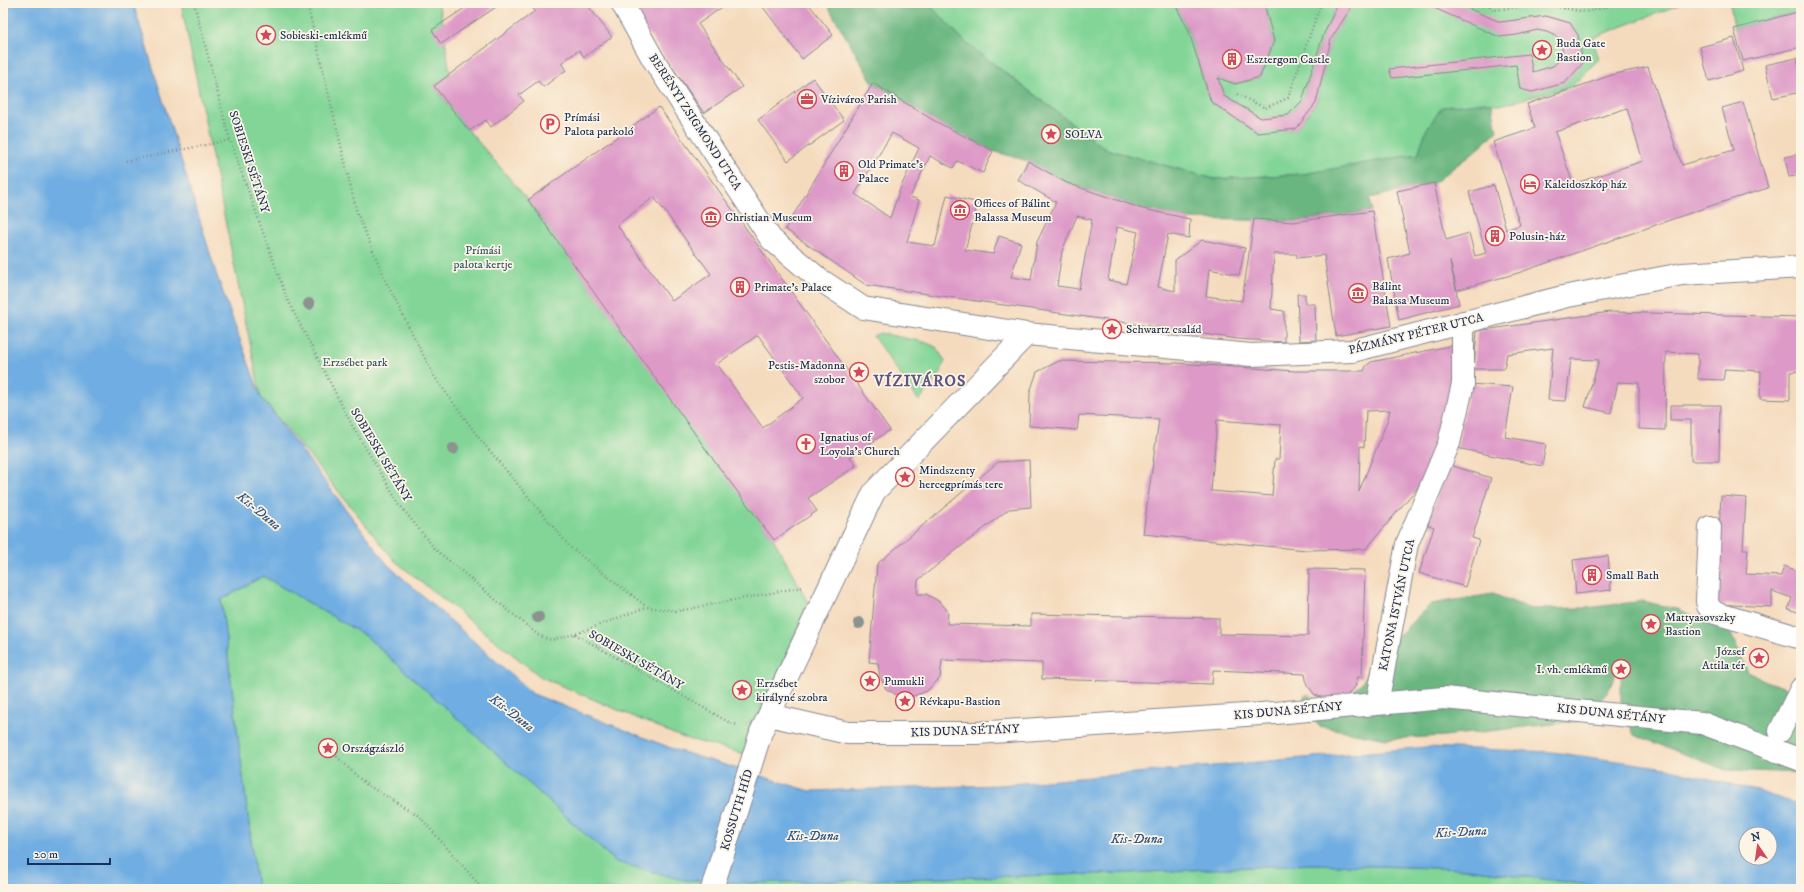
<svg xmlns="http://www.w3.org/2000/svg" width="1804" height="892" font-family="'IM FELL DW Pica',serif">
<rect width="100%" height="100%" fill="#fcf5e5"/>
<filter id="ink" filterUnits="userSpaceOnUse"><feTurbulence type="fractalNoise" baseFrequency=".025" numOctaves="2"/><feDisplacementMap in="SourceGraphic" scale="8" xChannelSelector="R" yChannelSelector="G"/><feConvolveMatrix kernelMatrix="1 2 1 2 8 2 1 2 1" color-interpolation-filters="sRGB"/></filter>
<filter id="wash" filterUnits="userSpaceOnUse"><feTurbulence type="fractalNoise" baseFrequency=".012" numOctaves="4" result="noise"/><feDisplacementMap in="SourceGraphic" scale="16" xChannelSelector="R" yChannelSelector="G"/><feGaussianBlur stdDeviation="0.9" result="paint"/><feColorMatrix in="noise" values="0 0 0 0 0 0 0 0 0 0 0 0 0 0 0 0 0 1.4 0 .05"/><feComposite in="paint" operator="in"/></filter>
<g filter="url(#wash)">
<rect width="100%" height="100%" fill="#f5dbbe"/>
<!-- green -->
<path fill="#82d597" stroke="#4e827a" d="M181,3h257l4,15 8,56 -16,12 35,45 59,69 246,340 35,64 -64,150 -64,-17 -140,-60 -146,-116 -134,-164z
M928,3h246l14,26 23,73 47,31 38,-4 20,-26 15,-64 23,-36h330l-92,35 7,21 -28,28 -71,18 -15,-3 -59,28 -7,24 -116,20 -89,5 -108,-30 -139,-105z
M1264,3h74l-15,33 -21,65 -14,14 -27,3 -37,-22 -6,-18 17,6 25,-7 14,-36z
M1730,3h71v8l-67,18z
M880,333l44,9 12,5 9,14 -5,12 -21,28 -46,-65z
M263,576l103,60 250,226 136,21 376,-10 184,-9 156,5 151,20h-1362l-36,-289z"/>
<!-- forest -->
<path fill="#69b680" stroke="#42726f" d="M826,3h102l39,41 139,105 108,30 89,-5 115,-20 8,-24 16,-23 43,-5 7,2 5,27 -22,20 -41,32 -64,15 2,13 -75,10 -107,-2 -47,-10 -76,-26 -39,-22 -35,-10 -60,-31 -60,-37z
M1493,594l38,15 56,-1 56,-7 37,9 51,24 17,38 20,10 33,11v80l-75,-3 -92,-35 -13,-33v-41l-13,31 -28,29 -136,15 -58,3 -67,-13 -11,-13 -5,-11 1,-6 5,-2 8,7 29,-1 17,-19 10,-21 58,-56z"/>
<!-- water -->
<path fill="#70ade2" stroke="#466ea0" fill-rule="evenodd" d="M3,3h130l84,273 44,121 127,168 145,129 143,56 134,41 191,-6 425,-38 126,5 115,16 93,24 41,13v84h-182l-151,-20 -156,-5 -184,9 -376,10 -69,-3 -67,-18 -250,-226 -103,-60 -42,24 36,289h-254zM1746,834h24v24h-24z"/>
<g id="blocks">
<!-- building -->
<path fill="#dd99c7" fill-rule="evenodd" d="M472,3h30l-61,41 -9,-14z
M529,3h57l26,34 -28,20 -5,-7 -18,13 5,7 -23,17 -5,-6 -19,14 5,6 -33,26 -5,-7 -17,11 -35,-45 101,-75z
M631,3h37l2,4 5,-4h53l-30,21 44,63 -38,26 -61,-88z
M760,3h48l25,32 -31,24z
M1174,3h90l10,38 -14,36 -25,7 -17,-6 6,18 37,22 27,-3 14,-14 21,-65 15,-33h16l-23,36 -15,64 -20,26 -38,4 -47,-31 -23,-73z
M1423,3h33l44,19 46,-6 24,7 8,12 5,28 -18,20 -33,9 -12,-3 -4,-24 -124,13 -3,-9 140,-15 4,18 20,-6 11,-10 -5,-18 -12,-6 -10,-2 -20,5 -18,2z
M1801,11v36l-58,14 -9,-32z
M1734,38l9,33 -34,10 -9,-34z
M1797,58l4,17v17l-28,6 -8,-33z
M1648,67l34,98 52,-15 -12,-42 21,-6 25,86 -55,17 -195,68 -61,17 -7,-29 9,43 -60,16 -11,-61 22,-6 -13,-62 37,-8 12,57 23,-7 6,23 11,-3 -17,-61 25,-7 12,45 14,-5 -27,-83 42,-14 -8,-24 88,-30zM1627,108l16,53 -70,23 -18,-52z
M813,78l31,42 -56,41 -30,-41z
M873,83l60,37 60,31 -10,22 -26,-12 -4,7 -23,-12 -20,41 9,3 -12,42 28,4 12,-51 31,8 -13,47 28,4 6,-18 22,7 -10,34 20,3 6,-38 19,-40 -38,-22 10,-19 39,22 29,10 47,16 47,10 -1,19 -21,-4 -10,53 17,4v-31l27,-20 43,8 -6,27 -30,-6 -3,27 36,5 12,-82 39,3 79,-11 19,115 -55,10 -12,-81 -27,3v-4h-23l-3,55 13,2v31l-46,-3 -372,-54 -81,-56zM892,133l27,15 -19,41 -10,29 -35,-24zM1077,216l15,4 -13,69 -22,-3 5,-35zM1117,227l21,5 -12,52 -18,-4z
M659,107l231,323 -40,27 6,9 -48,32 9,13 -43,29 -59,-78 -187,-262zM654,197l57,77 -39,27 -55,-76zM758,335l45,63 -40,30 -46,-64z
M1801,154v21l-12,2 -4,-20z
M1297,294h8v10h10l1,36 -17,1z
M1610,312l191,5v54l-11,1v28l-30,-1 1,-28 -36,-2 -2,11 -25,-1v-25l-32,-2 -1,78 -26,-1v-46l-21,-1 -7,31 -26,-6 14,-47 -28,-1 -5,42 -18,-1 5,-52 -46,6 -3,15h-30l3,-38z
M1454,345l-1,41 -7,46 -28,55 -52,62 -60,1 -163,-16 16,-115 -80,-4 -2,15 -48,-4 1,-34 7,-20 22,-11 118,2 118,8h69l2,-5 5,-4zM1390,410l-2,9 -29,73 1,-46 4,1 2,-36zM1217,420l64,5 -2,34h-4l-3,37 -61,-5z
M1470,384l43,3 -8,50 41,7 -4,22 -85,-18z
M1670,405h50l-1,56h-28v-41h-21z
M1029,460l2,47 -22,2 -91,71 -1,14h9l14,8 8,9 -1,13 84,2v-12l188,4v16l89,2 1,-67 56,1 -3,107h-4l-3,10 -11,11 -17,1 -12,-4 -8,-10 -2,-11 -92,-4 -1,14 -170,-5v-16l-100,-3 -2,18 -13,13 -14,5 -16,-1 -11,-6 -6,-12 -2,-14 -9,-1 8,-98 121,-102z
M1447,464l44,14 -19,60 7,2 -14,47 -46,-14 15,-46 -6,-2z
M1721,496l25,2 -3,51h5l-2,25 35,2 3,-10 17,6v41l-13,-4 4,-11 -20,-7v16l-57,-3z
M1608,556l3,34 -35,4 -3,-34z"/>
</g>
</g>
<g filter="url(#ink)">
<use href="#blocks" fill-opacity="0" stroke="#88858e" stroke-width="1"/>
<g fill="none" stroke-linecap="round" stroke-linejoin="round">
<defs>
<path id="minor" d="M622,3l31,56 118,180 48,40 44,29 164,26 224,21 101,-4 211,-54 119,-23 119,-7
M1710,527l-3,74 1,5 7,7 86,25
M1377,704l30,-160 42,-101 14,-59v-62
M769,715l79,18h128l299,-20 169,-15 258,25 99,37
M1780,731l21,-42
M712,889l49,-157 113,-240 153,-158"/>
</defs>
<!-- minor casing -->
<use href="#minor" stroke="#88858e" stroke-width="24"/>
<!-- path -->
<path stroke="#88858e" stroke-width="2.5" stroke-dasharray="1 3" stroke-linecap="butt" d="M194,3l36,137 57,159 66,128 49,81 33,41 103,86 13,5 24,-6 72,-27 31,4 124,-24
M307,3l50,210 30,71 47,92 45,62 92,110 75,58
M1487,3l6,7 49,-6 44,8 36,-9
M1237,94l28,14 23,-10 33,-95
M126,161l104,-21
M575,634l155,89 7,2
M328,748l36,35 55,33 64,73"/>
<!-- minor -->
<use href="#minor" stroke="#fff" stroke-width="22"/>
</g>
<!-- trees -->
<g fill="#8b9391">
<circle cx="309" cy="304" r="6"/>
<circle cx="453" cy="449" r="6"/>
<circle cx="538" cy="617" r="6"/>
<circle cx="859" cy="623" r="6"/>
</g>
</g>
<!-- icons -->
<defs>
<symbol id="sight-ring" viewBox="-11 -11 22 22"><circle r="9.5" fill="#fcf5e5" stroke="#d1495b" stroke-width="1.5"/><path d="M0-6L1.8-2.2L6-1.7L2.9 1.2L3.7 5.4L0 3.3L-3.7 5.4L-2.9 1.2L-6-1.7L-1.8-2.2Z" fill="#d1495b"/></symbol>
<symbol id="building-ring" viewBox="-11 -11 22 22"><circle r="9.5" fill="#fcf5e5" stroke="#d1495b" stroke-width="1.5"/><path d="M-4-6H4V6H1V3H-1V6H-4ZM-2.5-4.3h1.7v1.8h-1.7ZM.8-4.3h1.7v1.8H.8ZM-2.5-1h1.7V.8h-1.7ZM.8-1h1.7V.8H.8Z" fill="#d1495b"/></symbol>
<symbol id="office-ring" viewBox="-11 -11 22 22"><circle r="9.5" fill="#fcf5e5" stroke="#d1495b" stroke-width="1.5"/><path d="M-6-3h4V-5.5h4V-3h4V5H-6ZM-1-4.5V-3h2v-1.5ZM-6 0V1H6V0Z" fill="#d1495b"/></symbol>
<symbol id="parking-ring" viewBox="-11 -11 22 22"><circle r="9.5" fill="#fcf5e5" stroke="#d1495b" stroke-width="1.5"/><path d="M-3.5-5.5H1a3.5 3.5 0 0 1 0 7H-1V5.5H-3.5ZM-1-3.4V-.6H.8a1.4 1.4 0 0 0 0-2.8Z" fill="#d1495b"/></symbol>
<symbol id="hotel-ring" viewBox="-11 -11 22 22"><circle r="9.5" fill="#fcf5e5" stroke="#d1495b" stroke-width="1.5"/><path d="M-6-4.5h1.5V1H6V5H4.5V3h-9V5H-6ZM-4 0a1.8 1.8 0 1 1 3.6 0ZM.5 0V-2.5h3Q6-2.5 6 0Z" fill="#d1495b"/></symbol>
<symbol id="museum-ring" viewBox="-11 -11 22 22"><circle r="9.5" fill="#fcf5e5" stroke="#d1495b" stroke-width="1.5"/><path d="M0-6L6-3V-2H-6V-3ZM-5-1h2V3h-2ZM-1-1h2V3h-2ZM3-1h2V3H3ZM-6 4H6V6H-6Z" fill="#d1495b"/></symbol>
<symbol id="church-ring" viewBox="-11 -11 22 22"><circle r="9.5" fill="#fcf5e5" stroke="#d1495b" stroke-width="1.5"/><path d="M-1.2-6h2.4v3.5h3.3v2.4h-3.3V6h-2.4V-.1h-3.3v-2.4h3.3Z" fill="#d1495b"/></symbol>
</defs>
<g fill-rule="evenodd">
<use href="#sight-ring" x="255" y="24" width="22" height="22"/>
<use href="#sight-ring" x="1531" y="39" width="22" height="22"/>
<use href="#building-ring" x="1221" y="48" width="22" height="22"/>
<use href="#office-ring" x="796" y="88" width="22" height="22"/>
<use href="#parking-ring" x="539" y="113" width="22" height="22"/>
<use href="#sight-ring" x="1040" y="123" width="22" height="22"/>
<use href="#building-ring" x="833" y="160" width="22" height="22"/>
<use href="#hotel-ring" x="1519" y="173" width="22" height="22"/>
<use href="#museum-ring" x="949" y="199" width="22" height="22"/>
<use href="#museum-ring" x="700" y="206" width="22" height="22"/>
<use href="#building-ring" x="1484" y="225" width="22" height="22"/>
<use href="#building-ring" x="729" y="276" width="22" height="22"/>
<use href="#museum-ring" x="1347" y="282" width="22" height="22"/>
<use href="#sight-ring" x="1101" y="318" width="22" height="22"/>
<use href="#sight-ring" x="848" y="361" width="22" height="22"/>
<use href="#church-ring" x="795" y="433" width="22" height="22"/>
<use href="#sight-ring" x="894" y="466" width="22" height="22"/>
<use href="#building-ring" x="1581" y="564" width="22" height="22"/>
<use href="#sight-ring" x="1640" y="613" width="22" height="22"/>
<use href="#sight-ring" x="1748" y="647" width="22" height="22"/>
<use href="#sight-ring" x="1610" y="658" width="22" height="22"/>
<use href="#sight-ring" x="859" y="670" width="22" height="22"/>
<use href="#sight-ring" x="731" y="679" width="22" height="22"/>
<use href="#sight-ring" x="894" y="690" width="22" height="22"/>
<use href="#sight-ring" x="317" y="737" width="22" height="22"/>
</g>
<g text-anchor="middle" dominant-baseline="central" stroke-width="3.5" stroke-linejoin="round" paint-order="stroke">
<!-- poi labels -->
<g font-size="12" fill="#1b2f5e" stroke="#fcf5e5" text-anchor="start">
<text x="280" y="35">Sobieski-emlékmű</text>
<text x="1556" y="43">Buda Gate<tspan x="1556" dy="14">Bastion</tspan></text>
<text x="1246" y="59">Esztergom Castle</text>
<text x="821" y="99">Víziváros Parish</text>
<text x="564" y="117">Prímási<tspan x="564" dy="14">Palota parkoló</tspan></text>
<text x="1065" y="134">SOLVA</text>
<text x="858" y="164">Old Primate's<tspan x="858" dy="14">Palace</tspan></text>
<text x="1544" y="184">Kaleidoszkóp ház</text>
<text x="974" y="203">Offices of Bálint<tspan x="974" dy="14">Balassa Museum</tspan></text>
<text x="725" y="217">Christian Museum</text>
<text x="1509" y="236">Polusin-ház</text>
<text x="1372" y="286">Bálint<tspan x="1372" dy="14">Balassa Museum</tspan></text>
<text x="754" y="287">Primate's Palace</text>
<text x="1126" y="329">Schwartz család</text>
<text x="845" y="365" text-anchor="end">Pestis-Madonna<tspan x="845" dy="14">szobor</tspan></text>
<text x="820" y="437">Ignatius of<tspan x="820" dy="14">Loyola's Church</tspan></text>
<text x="919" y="470">Mindszenty<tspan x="919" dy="14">hercegprímás tere</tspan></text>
<text x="1606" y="575">Small Bath</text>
<text x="1665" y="617">Mattyasovszky<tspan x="1665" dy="14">Bastion</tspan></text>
<text x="1745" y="651" text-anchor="end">József<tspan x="1745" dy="14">Attila tér</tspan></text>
<text x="1607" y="669" text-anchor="end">I. vh. emlékmű</text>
<text x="884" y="681">Pumukli</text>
<text x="756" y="683">Erzsébet<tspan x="756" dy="14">királyné szobra</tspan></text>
<text x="919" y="701">Révkapu-Bastion</text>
<text x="342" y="748">Országzászló</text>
</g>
<!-- street labels -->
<g font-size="12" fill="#1b2f5e" stroke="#fcf5e5">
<text transform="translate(695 122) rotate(57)">BERÉNYI ZSIGMOND UTCA</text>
<text transform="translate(249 162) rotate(72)">SOBIESKI SÉTÁNY</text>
<text transform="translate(1416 334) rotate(-14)">PÁZMÁNY PÉTER UTCA</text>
<text transform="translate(381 455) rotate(59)">SOBIESKI SÉTÁNY</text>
<text transform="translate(1397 605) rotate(-78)">KATONA ISTVÁN UTCA</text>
<text transform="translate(636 660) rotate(30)">SOBIESKI SÉTÁNY</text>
<text transform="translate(1288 711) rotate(-5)">KIS DUNA SÉTÁNY</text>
<text transform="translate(1611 714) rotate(6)">KIS DUNA SÉTÁNY</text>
<text transform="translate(965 731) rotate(-2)">KIS DUNA SÉTÁNY</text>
<text transform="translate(737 810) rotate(-73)">KOSSUTH HÍD</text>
</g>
<!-- park labels -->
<g font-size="12" fill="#35586c" stroke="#fcf5e5">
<text x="483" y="250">Prímási<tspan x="483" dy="14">palota kertje</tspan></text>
<text x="355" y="362">Erzsébet park</text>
</g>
<!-- water labels -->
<g font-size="13" font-style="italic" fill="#355586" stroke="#fcf5e5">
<text transform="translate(259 511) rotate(40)">Kis-Duna</text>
<text transform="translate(512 713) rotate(38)">Kis-Duna</text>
<text transform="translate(1461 832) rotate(-3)">Kis-Duna</text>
<text x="813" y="836">Kis-Duna</text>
<text x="1137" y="839">Kis-Duna</text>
</g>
<!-- district labels -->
<g font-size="16" font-weight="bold" letter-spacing="1" fill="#5f5483" stroke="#fcf5e5">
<text x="920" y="381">VÍZIVÁROS</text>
</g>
</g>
<!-- margin -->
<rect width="1804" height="892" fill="none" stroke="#fcf5e5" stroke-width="16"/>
<!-- north arrow -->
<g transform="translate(1758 846) rotate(347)"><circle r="19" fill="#fcf5e5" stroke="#a2a6af"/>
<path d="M0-3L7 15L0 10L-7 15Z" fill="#d1495b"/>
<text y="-6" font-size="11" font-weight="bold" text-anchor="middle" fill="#1b2f5e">N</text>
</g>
<!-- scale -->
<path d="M28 858v6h82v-6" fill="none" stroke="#1b2f5e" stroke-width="2"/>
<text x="34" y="858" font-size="12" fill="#1b2f5e" stroke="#fcf5e5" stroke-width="3" paint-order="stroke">20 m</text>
</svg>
